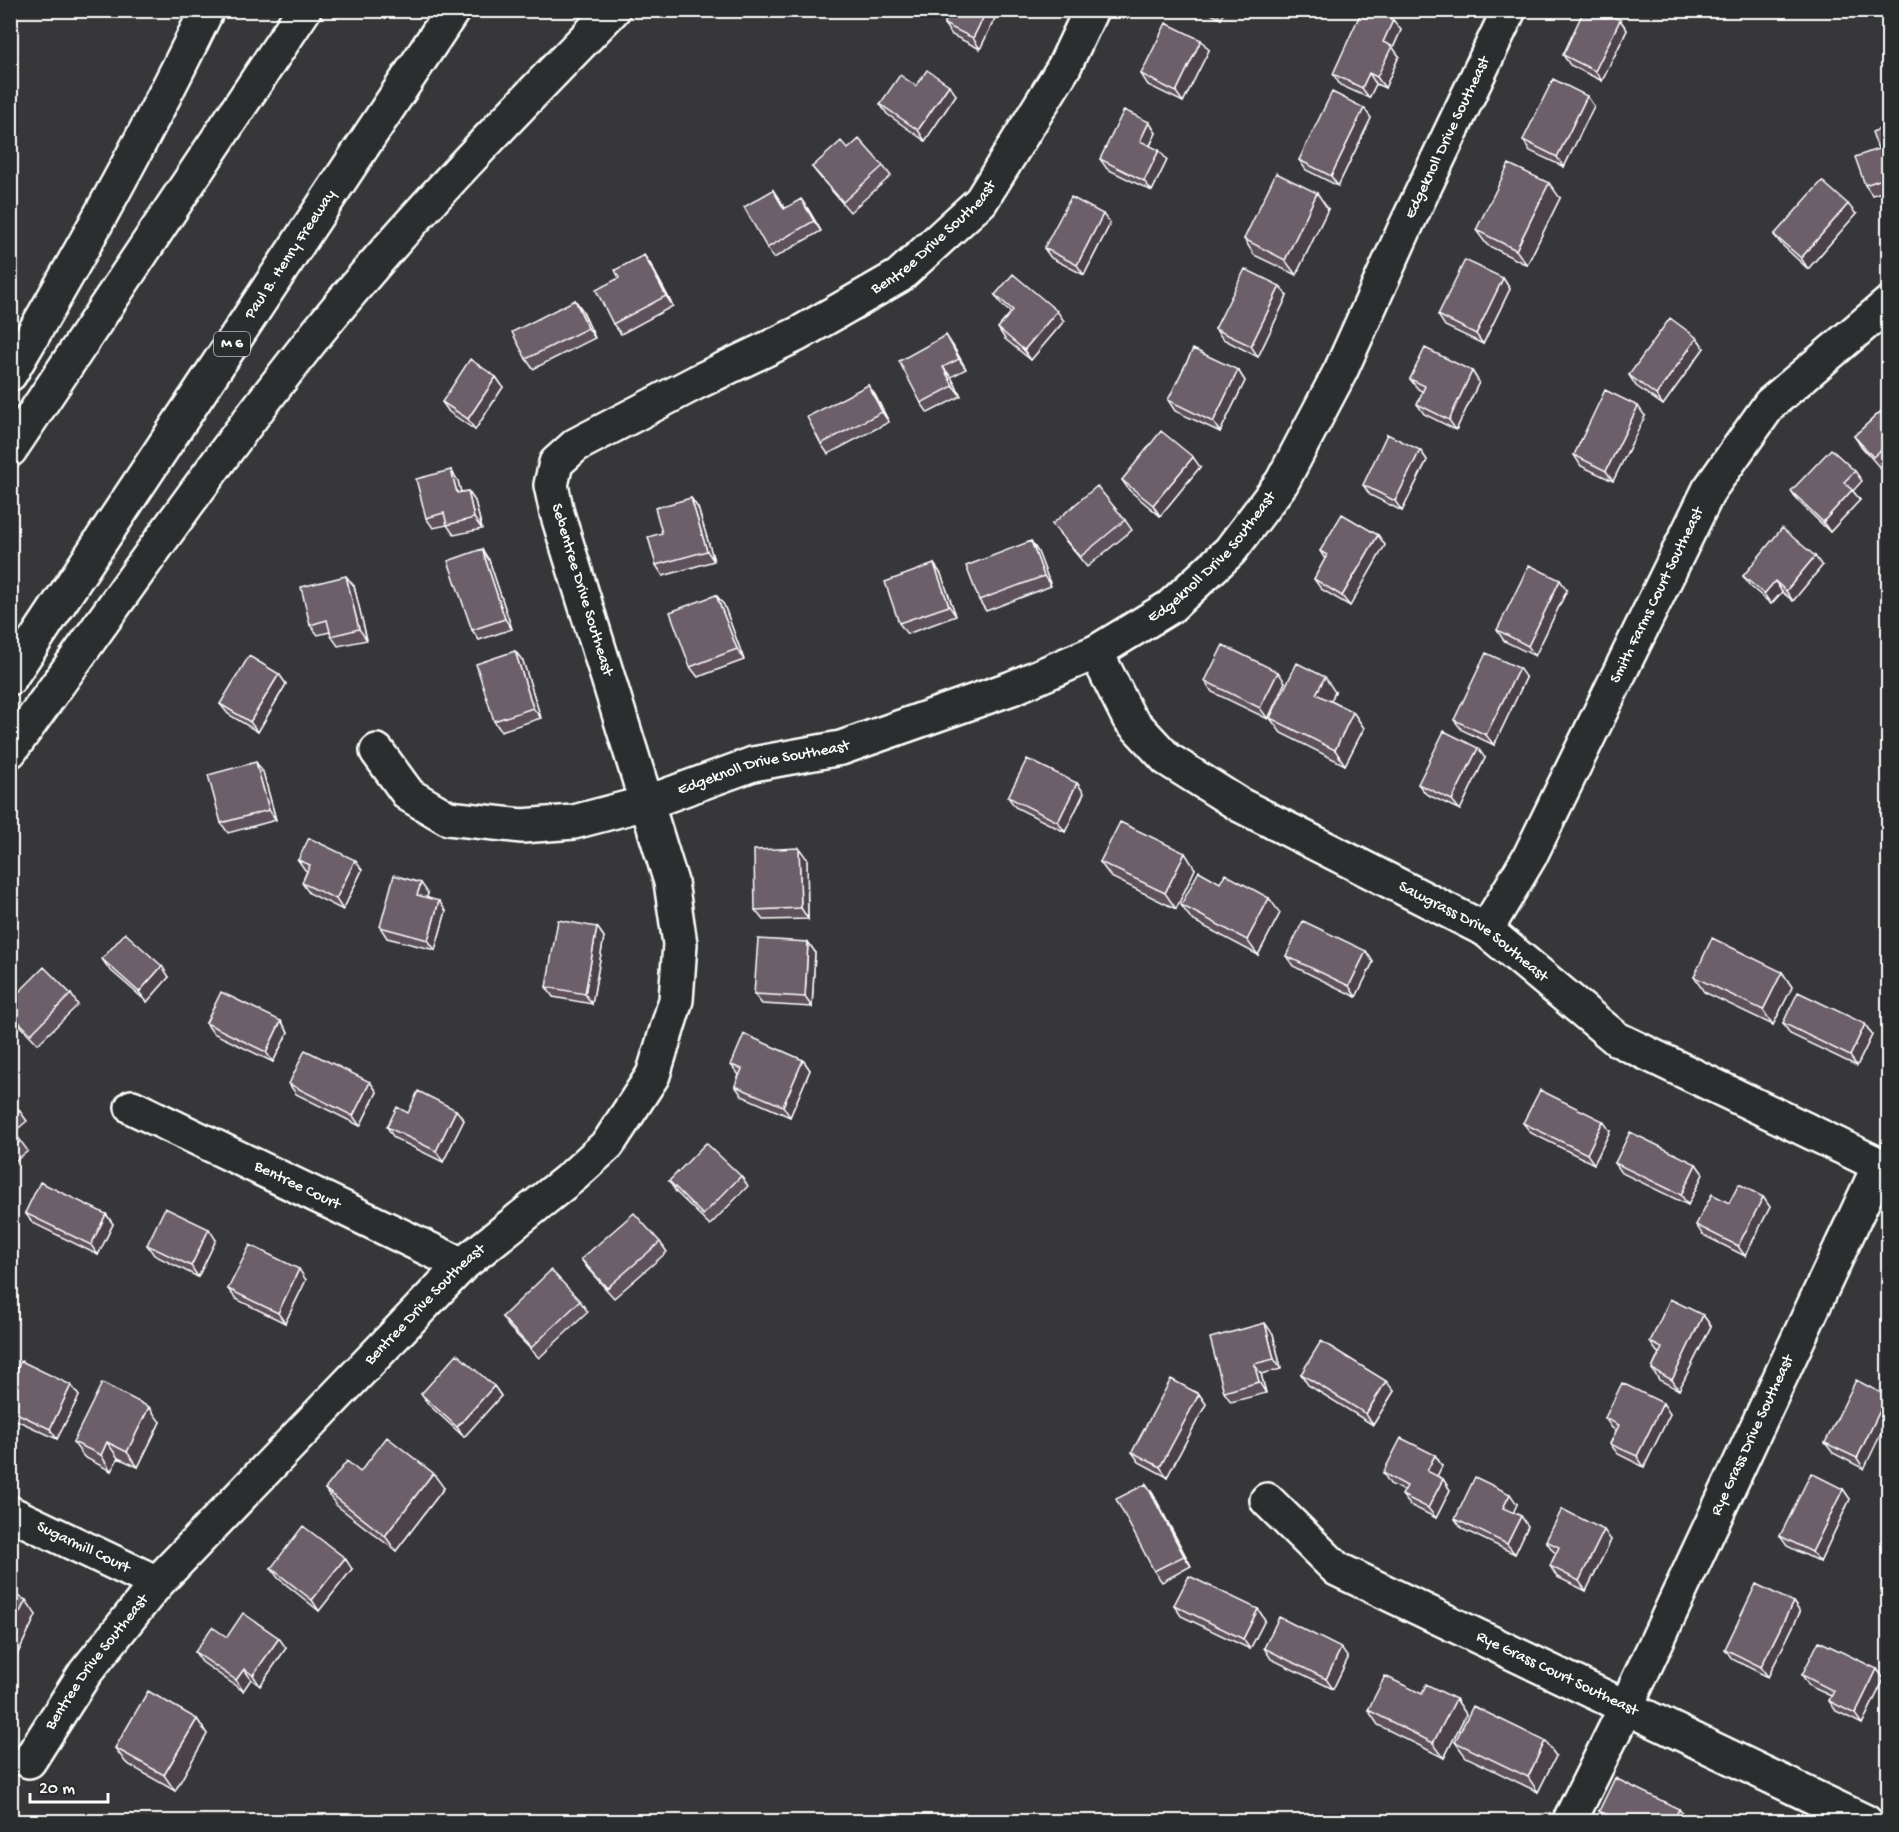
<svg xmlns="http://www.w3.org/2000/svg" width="1899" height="1832" font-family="'Gochi Hand',sans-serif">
<rect width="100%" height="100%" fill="#37373a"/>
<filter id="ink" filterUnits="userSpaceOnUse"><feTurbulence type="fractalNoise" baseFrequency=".0167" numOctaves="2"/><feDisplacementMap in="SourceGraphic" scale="12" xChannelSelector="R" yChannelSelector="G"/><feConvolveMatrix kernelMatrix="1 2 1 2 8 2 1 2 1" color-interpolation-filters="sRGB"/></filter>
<g filter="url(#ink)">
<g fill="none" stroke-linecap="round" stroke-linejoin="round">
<defs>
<g id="minor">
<path id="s1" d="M1096,652l33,66 38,41 73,46 246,125 131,109 271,130"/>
<path id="s2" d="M377,751l32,44 39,23 74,8 52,-4 72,-19 107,-39 88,-16 171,-60 84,-36 74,-45 60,-56 52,-69 59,-112 64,-142 104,-218"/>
<path id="s3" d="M1486,930l44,-74 179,-366 61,-86 118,-100"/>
<path id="s4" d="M132,1107l330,158"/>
<path id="s5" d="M1267,1500l70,69 529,253"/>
<path id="s6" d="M10,1513l147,70"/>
<path id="s7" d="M29,1761l56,-88 72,-90 305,-318 111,-89 35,-32 45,-69 23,-75 4,-56 -9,-62 -114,-369 -6,-28 5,-22 20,-18 121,-63 101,-48 101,-58 82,-75 83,-134 27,-57"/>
<path id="s8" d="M1569,1822l57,-115 254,-543"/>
</g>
<g id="highway">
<path d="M10,374c70,-119 137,-240 197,-364"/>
<path d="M10,450l294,-440"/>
<path id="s9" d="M10,678l443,-668"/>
<path d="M10,751c101,-140 199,-283 307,-418 92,-114 194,-218 296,-323"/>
</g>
</defs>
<!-- minor casing -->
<use href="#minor" stroke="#fff" stroke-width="38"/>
<!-- highway casing -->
<use href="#highway" stroke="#fff" stroke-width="38"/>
<!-- minor -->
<use href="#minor" stroke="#2a2d2e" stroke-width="33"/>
<!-- highway -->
<use href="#highway" stroke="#2a2d2e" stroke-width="33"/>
</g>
<!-- wall -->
<path fill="#5e515b" stroke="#fff" stroke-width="1.5" d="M999,10l-19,39 -28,-14 -8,-11z
M1203,10h22l-4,9z
M1407,10h11l-2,5z
M1393,20l8,10 -8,18 6,8 -14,32 -9,-4 -7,14 -29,-13 -7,-11z
M1620,20l7,10 -25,51 -32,-16 -7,-10z
M1209,50l-26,52 -35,-17 -7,-11z
M916,86l40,9 -31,46 -38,-27 -7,-10z
M1594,106l-30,61 -34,-16 -7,-11z
M1364,108l7,10 -33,68 -32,-16 -7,-10z
M1149,122l7,11 -6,13 17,14 -15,31 -45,-22 -7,-10z
M1888,126v64l-16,5 -7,-10 13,-36z
M883,166l8,10 -41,36 -30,-35 -8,-10z
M773,190l12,18 23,1 13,22 -47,27 -7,-10z
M1560,198l-33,67 -40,-20 -11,-15z
M1328,209l-32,66 -42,-20 -10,-16z
M1856,214l-48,55 -26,-24 -8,-10z
M1110,224l-26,51 -33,-17 -7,-10z
M651,265l22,41 -52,28 -8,-10 6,-46z
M1503,278l7,11 -27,55 -38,-18 -7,-11z
M995,295l69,26 -33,39 -26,-21 -7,-11 13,-15 -9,-8z
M1287,296l-29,61 -35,-18 -8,-10z
M575,300l7,10 13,28 -62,31 -7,-10z
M1697,338l7,10 -41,57 -27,-19 -7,-11z
M953,346l13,23 -15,8 10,19 -33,17 -7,-10z
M1238,370l7,11 -25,51 -45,-21 -7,-11z
M1472,371l7,11 -23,48 -32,-16 -7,-10 6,-12 -5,-3 -8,-10z
M496,377l7,10 -28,43 -26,-18 -7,-10z
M868,385l7,10 14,27 -61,32 -7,-10z
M1888,405v55l-8,8 -19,-22 -7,-10z
M1645,416l-32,65 -32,-15 -7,-11z
M1420,450l7,10 -25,51 -32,-16 -7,-10z
M1200,467l-40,49 -31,-26 -7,-10z
M451,470l7,11 3,11 7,-1 7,10 7,28 -28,6 -7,-10 -14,3 -7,-10z
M1855,471l7,10 -9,10 7,9 -30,32 -32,-31 -7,-10z
M691,498l7,10 16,53 -51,15 -7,-11 6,-32z
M1125,520l7,10 -45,37 -27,-33 -8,-10z
M1378,535l7,10 -35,61 -29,-17 -7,-10 11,-20 -5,-8z
M1031,541l7,11 13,34 -65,25 -7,-11z
M489,560l23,69 -33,11 -7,-10z
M934,564l7,10 15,42 -49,18 -8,-11z
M1822,566l-29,35 -11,-9 -11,12 -21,-18 -7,-10z
M354,586l13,54 -29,6 -7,-10 -1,-4 -12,3 -8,-10z
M1567,590l-32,66 -31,-15 -7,-11z
M716,595l8,10 20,55 -46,17 -8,-10z
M515,651l8,10 18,57 -40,13 -7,-10z
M279,674l7,10 -28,48 -30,-18 -8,-10z
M1526,678l-32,67 -32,-15 -8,-10z
M1205,681l80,1 -17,37 -56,-27z
M1335,692l-4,9 22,11 11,16 -19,37 -64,-32 -11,-15z
M1485,758l-25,52 -34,-16 -8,-10z
M263,772l13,48 -48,13 -7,-10z
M1077,783l7,10 -19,39 -50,-25 -7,-10z
M807,859l1,60 -45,1 -8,-10z
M298,860l64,10 -19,40 -34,-17 -7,-10 5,-12 -2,-1z
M1100,862l95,7 -19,40 -65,-32z
M1220,883l60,30 -22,42 -66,-35 -11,-15z
M428,893l-1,4 19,14 -11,39 -48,-12 -7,-11z
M597,927l7,10 -12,67 -39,-7 -7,-10z
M808,942l7,10 -3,55 -50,-3 -8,-10z
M1366,951l7,11 -17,35 -63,-31 -7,-10z
M102,959l67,18 -22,25 -38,-33z
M1782,972l10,15 -19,38 -69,-33 -10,-15z
M71,994l7,11 -40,39 -28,-29v-14z
M281,1021l7,11 -15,30 -60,-29 -7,-10z
M1783,1023l82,1 7,11 -15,31 -67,-32z
M803,1060l7,10 -20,47 -48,-21 -7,-10 4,-11 -8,-10z
M370,1082l7,10 -17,34 -64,-32 -7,-10z
M10,1098l17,23 -13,11 14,19 -18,14z
M456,1110l8,10 -21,42 -49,-24 -7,-11 21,-14z
M1523,1123l87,8 -16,33 -63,-31z
M1615,1163l81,1 7,10 -15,31 -66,-32z
M741,1176l7,10 -38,39 -34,-33 -7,-11z
M1763,1197l7,10 -25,49 -42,-21 -7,-10 33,-22z
M25,1213l81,1 7,10 -15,31 -65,-32z
M216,1240l-18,37 -44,-22 -7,-10z
M660,1242l7,10 -53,46 -26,-29 -7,-10z
M306,1280l-21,43 -49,-24 -8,-10z
M580,1301l8,11 -49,46 -30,-31 -7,-10z
M1703,1315l8,11 -32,64 -20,-10 -7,-11 7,-16 -2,-1 -7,-10z
M1273,1334l8,35 -20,5 5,19 -35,9 -7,-10z
M1301,1374l93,17 -21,34 -65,-40z
M10,1383l61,2 8,11 -22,43 -47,-22z
M494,1386l7,10 -37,41 -36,-33 -7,-10z
M1199,1394l7,10 -39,73 -28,-15 -7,-10z
M1887,1396l-23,73 -31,-16 -8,-10z
M1670,1414l-26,53 -26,-13 -8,-10 7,-13 -5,-3 -7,-10z
M160,1422l-22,45 -20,-9 -7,13 -27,-14 -11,-15z
M1435,1455l7,11 -5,10 6,3 7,11 -14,28 -26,-13 -8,-10 3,-4 -15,-7 -7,-11z
M1146,1484l7,10 38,72 -29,16 -8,-11z
M444,1488l-48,63 -60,-46 -11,-16z
M1843,1489l7,10 -30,63 -33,-16 -7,-10z
M1517,1504l-4,8 8,4 7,10 -13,28 -53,-25 -7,-10z
M1611,1540l-25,51 -29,-14 -7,-11 6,-13 -3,-2 -7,-10z
M271,1568l81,1 -33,42 -41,-33z
M10,1592l26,23 -20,42 -6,-3z
M1793,1602l7,10 -32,65 -36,-18 -7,-10z
M1174,1605l84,4 7,11 -15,29 -69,-33z
M227,1637l59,11 -26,38 -9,-7 -8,12 -41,-29 -7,-10z
M1264,1648l84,10 -15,31 -62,-30z
M1877,1669l7,10 -22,45 -26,-13 -7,-10 2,-5 -22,-10 -7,-11z
M1456,1699l10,15 -22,44 -66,-33 -10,-15z
M197,1719l10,15 -32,57 -49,-28 -11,-15z
M1545,1741l11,15 -18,36 -72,-35 -11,-15z
M1679,1809l7,10 -1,2h-78l-8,-10z"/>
<!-- shaded-wall -->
<path fill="#4c424a" stroke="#fff" stroke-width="1.5" d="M987,10h12l-19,39 -7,-11z
M1215,10h10l-4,9z
M1413,10h5l-2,5z
M1393,20l8,10 -8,18 6,8 -14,32 -8,-11 6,-35z
M1620,20l7,10 -25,51 -7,-10z
M1201,40l8,10 -26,52 -7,-10z
M1369,73l7,11 -7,14 -7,-10z
M949,85l7,10 -31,46 -7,-11z
M1587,96l7,10 -30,61 -7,-10z
M1364,108l7,10 -33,68 -7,-10z
M1149,122l7,11 -9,18 -7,-10z
M1159,150l8,10 -15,31 -8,-10z
M1549,183l11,15 -33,67 -11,-15z
M1317,193l11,16 -32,66 -11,-15z
M801,199l7,10 13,22 -7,-10z
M1848,204l8,10 -48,55 -7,-11z
M1103,214l7,10 -26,51 -7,-10z
M644,255l7,10 22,41 -7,-10z
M1503,278l7,11 -27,55 -7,-10z
M1280,286l7,10 -29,61 -7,-11z
M575,300l7,10 13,28 -7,-10z
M1057,311l7,10 -33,39 -7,-10z
M946,335l7,11 13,23 -7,-10z
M1697,338l7,10 -41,57 -7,-10z
M943,367l8,10 10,19 -8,-10z
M1238,370l7,11 -25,51 -7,-10z
M1472,371l7,11 -23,48 -7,-10z
M496,377l7,10 -28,43 -7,-11z
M868,385l7,10 14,27 -7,-10z
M1638,406l7,10 -32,65 -7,-10z
M1420,450l7,10 -25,51 -7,-10z
M1193,457l7,10 -40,49 -7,-11z
M451,470l7,11 6,23 -7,-11z
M1852,490l8,10 -30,32 -7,-10z
M468,491l7,10 7,28 -8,-11z
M691,498l7,10 16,53 -7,-10z
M1378,535l7,10 -35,61 -8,-10z
M1031,541l7,11 13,34 -7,-10z
M482,549l7,11 23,69 -7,-10z
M1815,556l7,10 -29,35 -7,-10z
M934,564l7,10 15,42 -7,-10z
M346,576l8,10 13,54 -8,-11z
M1560,580l7,10 -32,66 -7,-10z
M1775,581l7,11 -11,12 -7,-10z
M716,595l8,10 20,55 -7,-11z
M515,651l8,10 18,57 -8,-10z
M1519,668l7,10 -32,67 -8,-10z
M1278,672l7,10 -17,37 -8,-11z
M279,674l7,10 -28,48 -8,-10z
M1325,677l10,15 -8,17 -11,-15z
M1353,712l11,16 -19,37 -10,-15z
M1478,748l7,10 -25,52 -8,-10z
M256,762l7,10 13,48 -7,-10z
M1077,783l7,10 -19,39 -7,-10z
M799,848l8,11 1,60 -7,-11z
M1185,853l10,16 -19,40 -11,-16z
M355,860l7,10 -19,40 -7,-11z
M421,883l7,10 -3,12 -8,-10z
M1269,898l11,15 -22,42 -11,-15z
M439,901l7,10 -11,39 -7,-10z
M597,927l7,10 -12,67 -7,-10z
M808,942l7,10 -3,55 -7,-10z
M1366,951l7,11 -17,35 -7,-11z
M162,966l7,11 -22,25 -8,-10z
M1782,972l10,15 -19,38 -10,-15z
M281,1021l7,11 -15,30 -7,-10z
M1865,1024l7,11 -15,31 -7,-10z
M803,1060l7,10 -20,47 -7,-11z
M370,1082l7,10 -17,34 -7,-10z
M456,1110l8,10 -21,42 -7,-11z
M1603,1121l7,10 -16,33 -7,-10z
M1696,1164l7,10 -15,31 -7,-10z
M1763,1197l7,10 -25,49 -7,-10z
M106,1214l7,10 -15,31 -7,-10z
M209,1229l7,11 -18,37 -7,-11z
M299,1269l7,11 -21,43 -7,-10z
M1703,1315l8,11 -32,64 -7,-10z
M1265,1323l8,11 8,35 -7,-10z
M1254,1364l7,10 5,19 -7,-11z
M1386,1381l8,10 -21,34 -7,-11z
M71,1385l8,11 -22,43 -7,-10z
M494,1386l7,10 -37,41 -7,-10z
M1199,1394l7,10 -39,73 -7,-10z
M1887,1396l1,1v22l-24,50 -7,-11z
M1663,1403l7,11 -26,53 -7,-11z
M149,1407l11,15 -22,45 -11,-15z
M107,1442l11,16 -7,13 -10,-16z
M1435,1455l7,11 -8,16 -7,-11z
M433,1473l11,15 -48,63 -11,-15z
M1443,1479l7,11 -14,28 -8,-10z
M1146,1484l7,10 38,72 -7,-10z
M1843,1489l7,10 -30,63 -8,-10z
M1510,1494l7,10 -6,14 -8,-10z
M1521,1516l7,10 -13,28 -8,-10z
M1604,1530l7,10 -25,51 -7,-10z
M345,1558l7,11 -33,42 -7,-11z
M26,1600l10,15 -20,42 -6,-8v-18z
M1793,1602l7,10 -32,65 -7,-10z
M1258,1609l7,11 -15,29 -7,-10z
M279,1638l7,10 -26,38 -7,-11z
M1341,1648l7,10 -15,31 -7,-10z
M244,1669l7,10 -8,12 -7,-11z
M1877,1669l7,10 -22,45 -7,-10z
M1456,1699l10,15 -22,44 -11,-15z
M197,1719l10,15 -32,57 -11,-16z
M1545,1741l11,15 -18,36 -10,-15z
M1679,1809l7,10 -1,2h-12z"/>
<!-- building -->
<path fill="#6d5e6a" stroke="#fff" stroke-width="1.5" d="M951,10h36l-14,28 -29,-14z
M1362,10h11l20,10 -10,22 9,4 -15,31 -8,-4 -7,15 -29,-14z
M1584,10h17l19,10 -25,51 -32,-16z
M1166,23l35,17 -25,52 -35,-18z
M927,70l22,15 -31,45 -38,-26 20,-29 16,11z
M1553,79l34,17 -30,61 -34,-17z
M1332,92l32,16 -33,68 -32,-16z
M1124,110l25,12 -9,19 19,9 -15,31 -44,-22z
M1888,126v51l-23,8 -10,-28 23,-8 -6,-17z
M859,139l24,27 -40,36 -31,-35 29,-26 7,8z
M1509,164l40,19 -33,67 -40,-20z
M1276,173l41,20 -32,67 -41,-21z
M1822,181l26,23 -47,54 -27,-23z
M773,190l11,19 17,-10 13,22 -47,27 -23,-41z
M1071,197l32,17 -26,51 -33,-17z
M644,255l22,41 -53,28 -17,-34 23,-12 -4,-8z
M1465,260l38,18 -27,56 -38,-19z
M1245,269l35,17 -29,60 -36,-17z
M1013,274l44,37 -33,39 -26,-22 15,-18 -18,-15z
M575,300l13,28 -62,31 -14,-27z
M1670,318l27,20 -41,57 -27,-20z
M946,335l13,24 -16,8 10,19 -32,17 -22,-42z
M1425,348l47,23 -23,49 -32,-16 8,-18 -15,-7z
M1193,349l45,21 -25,52 -45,-22z
M470,359l26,18 -28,42 -26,-17z
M868,385l14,27 -61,32 -14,-27z
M1605,390l33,16 -32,65 -32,-16z
M1888,405v53l-7,-8 -8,7 -19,-21z
M1161,431l32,26 -40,48 -31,-25z
M1387,434l33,16 -25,51 -32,-16z
M1831,449l24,22 -11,11 8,8 -29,32 -32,-31z
M451,470l6,23 11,-2 6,27 -27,7 -3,-12 -18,5 -10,-39z
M1097,486l28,34 -45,37 -28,-33z
M691,498l16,53 -51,14 -8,-28 14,-4 -7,-25z
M1342,514l36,21 -36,61 -28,-17 13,-24 -7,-4z
M1782,528l33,28 -29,35 -11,-10 -11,13 -21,-18z
M1031,541l13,35 -65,24 -13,-34z
M482,549l23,70 -33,11 -24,-69z
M934,564l15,42 -50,17 -14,-41z
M1529,565l31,15 -32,66 -31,-16z
M346,576l13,53 -28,7 -4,-16 -17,5 -9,-38z
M716,595l21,54 -47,18 -20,-55z
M1223,645l55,27 -18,36 -55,-27z
M515,651l18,57 -39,13 -18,-57z
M1486,653l33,15 -33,67 -32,-15z
M249,656l30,18 -29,48 -30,-18z
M1297,663l28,14 -9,17 37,18 -18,38 -65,-32z
M1444,731l34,17 -26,52 -34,-16z
M1027,759l50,24 -19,39 -50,-25z
M256,762l13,48 -48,13 -13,-48z
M1120,822l65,31 -20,40 -65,-31z
M309,838l46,22 -19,39 -34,-16 8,-18 -12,-5z
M799,848l2,60 -46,2 -1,-60z
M1199,871l21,12 5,-9 44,24 -22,42 -66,-35z
M394,875l27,8 -4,12 22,6 -11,39 -48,-13z
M558,920l39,7 -12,67 -39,-7z
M1303,921l63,30 -17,35 -63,-30z
M125,933l37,33 -23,26 -37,-33z
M1712,938l70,34 -19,38 -69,-33z
M758,939l50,3 -3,55 -51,-3z
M44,967l27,27 -40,40 -21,-21v-12z
M221,992l60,29 -15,31 -60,-29z
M1798,992l67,32 -15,32 -67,-33z
M744,1034l59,26 -20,46 -48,-20 7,-17 -11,-4z
M305,1050l65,32 -17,34 -64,-32z
M1540,1090l63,31 -16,33 -64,-31z
M418,1091l38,19 -20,41 -49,-24 10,-20 11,6z
M10,1098l10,13 -10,8z
M10,1128l11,13 -11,8z
M1630,1132l66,32 -15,31 -66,-32z
M706,1143l35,33 -38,39 -34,-34z
M40,1182l66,32 -15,31 -66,-32z
M1739,1184l24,13 -25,49 -42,-21 16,-31 17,9z
M165,1208l44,21 -18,37 -44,-21z
M634,1213l26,29 -53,46 -26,-29z
M250,1245l49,24 -21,44 -50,-24z
M551,1270l29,31 -49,47 -29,-31z
M1670,1299l33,16 -31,65 -20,-11 10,-21 -12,-6z
M1888,1306v9l-3,-2z
M1265,1323l9,36 -20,5 5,18 -35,10 -14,-54z
M1321,1341l65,40 -20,33 -65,-40z
M457,1354l37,32 -37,41 -36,-33z
M21,1361l50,24 -21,44 -40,-19v-27z
M1171,1379l28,15 -39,73 -28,-15z
M1856,1380l31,16 -30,62 -32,-15z
M102,1383l47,24 -22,45 -20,-10 -6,13 -28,-13z
M1622,1383l41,20 -26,53 -27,-12 9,-19 -14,-7z
M387,1437l46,36 -48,63 -60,-47 22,-28 13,11z
M1401,1438l34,17 -8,16 16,8 -15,29 -26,-13 5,-9 -24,-13z
M1811,1473l32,16 -31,63 -32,-16z
M1475,1477l35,17 -7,14 18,8 -14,28 -52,-25z
M1146,1484l38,72 -30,15 -38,-72z
M1562,1509l42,21 -25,51 -29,-15 9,-19 -13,-6z
M303,1526l42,32 -33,42 -41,-32z
M1189,1576l69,33 -15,30 -69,-34z
M1756,1584l37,18 -32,65 -36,-18z
M10,1592l16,8 -16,31z
M243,1613l36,25 -26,37 -9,-6 -8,11 -41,-28 17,-25 15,10z
M1279,1617l62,31 -15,31 -62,-31z
M1819,1641l58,28 -22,45 -26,-13 5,-10 -32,-16z
M1385,1676l37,18 4,-10 30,15 -23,44 -65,-33z
M148,1691l49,28 -33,56 -49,-27z
M1473,1706l72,35 -17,36 -73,-35z
M1615,1778l64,31 -6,12h-52l-22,-10z"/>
</g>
<g text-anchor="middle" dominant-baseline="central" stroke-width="4.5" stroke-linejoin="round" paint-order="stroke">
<!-- shield labels -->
<rect fill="#2a2d2e" stroke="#bfc0c0" stroke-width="1.5" x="214" y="332" width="36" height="24" rx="4.5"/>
<g font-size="15" font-weight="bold" fill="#fff">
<text x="232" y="344">M 6</text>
</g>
<!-- street labels -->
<g font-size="16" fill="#fff" stroke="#2a2d2e">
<text stroke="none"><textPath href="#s2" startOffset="1414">Edgeknoll Drive Southeast</textPath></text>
<text stroke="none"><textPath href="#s7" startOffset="2010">Bentree Drive Southeast</textPath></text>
<text stroke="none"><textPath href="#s9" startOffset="508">Paul B. Henry Freeway</textPath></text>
<text stroke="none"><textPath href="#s2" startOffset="928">Edgeknoll Drive Southeast</textPath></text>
<text transform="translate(581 590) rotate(73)">Sebentree Drive Southeast</text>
<text stroke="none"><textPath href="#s3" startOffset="376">Smith Farms Court Southeast</textPath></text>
<text stroke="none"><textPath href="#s2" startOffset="424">Edgeknoll Drive Southeast</textPath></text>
<text stroke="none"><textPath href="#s1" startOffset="482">Sawgrass Drive Southeast</textPath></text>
<text stroke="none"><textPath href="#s4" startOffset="183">Bentree Court</textPath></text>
<text stroke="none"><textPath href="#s7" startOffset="606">Bentree Drive Southeast</textPath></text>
<text stroke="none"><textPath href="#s8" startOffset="428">Rye Grass Drive Southeast</textPath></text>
<text stroke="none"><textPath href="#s6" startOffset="81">Sugarmill Court</textPath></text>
<text stroke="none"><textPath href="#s7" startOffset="120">Bentree Drive Southeast</textPath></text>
<text stroke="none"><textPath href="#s5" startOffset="342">Rye Grass Court Southeast</textPath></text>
</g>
</g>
<!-- margin -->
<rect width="1899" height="1832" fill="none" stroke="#2a2d2e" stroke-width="36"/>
<rect x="18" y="18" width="1863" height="1796" fill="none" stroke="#fff" stroke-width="2" filter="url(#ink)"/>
<!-- scale -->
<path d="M30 1793v9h78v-9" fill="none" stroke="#ffffff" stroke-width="3"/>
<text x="39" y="1793" font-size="18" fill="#ffffff" stroke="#2a2d2e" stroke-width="4.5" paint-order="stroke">20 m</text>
</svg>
